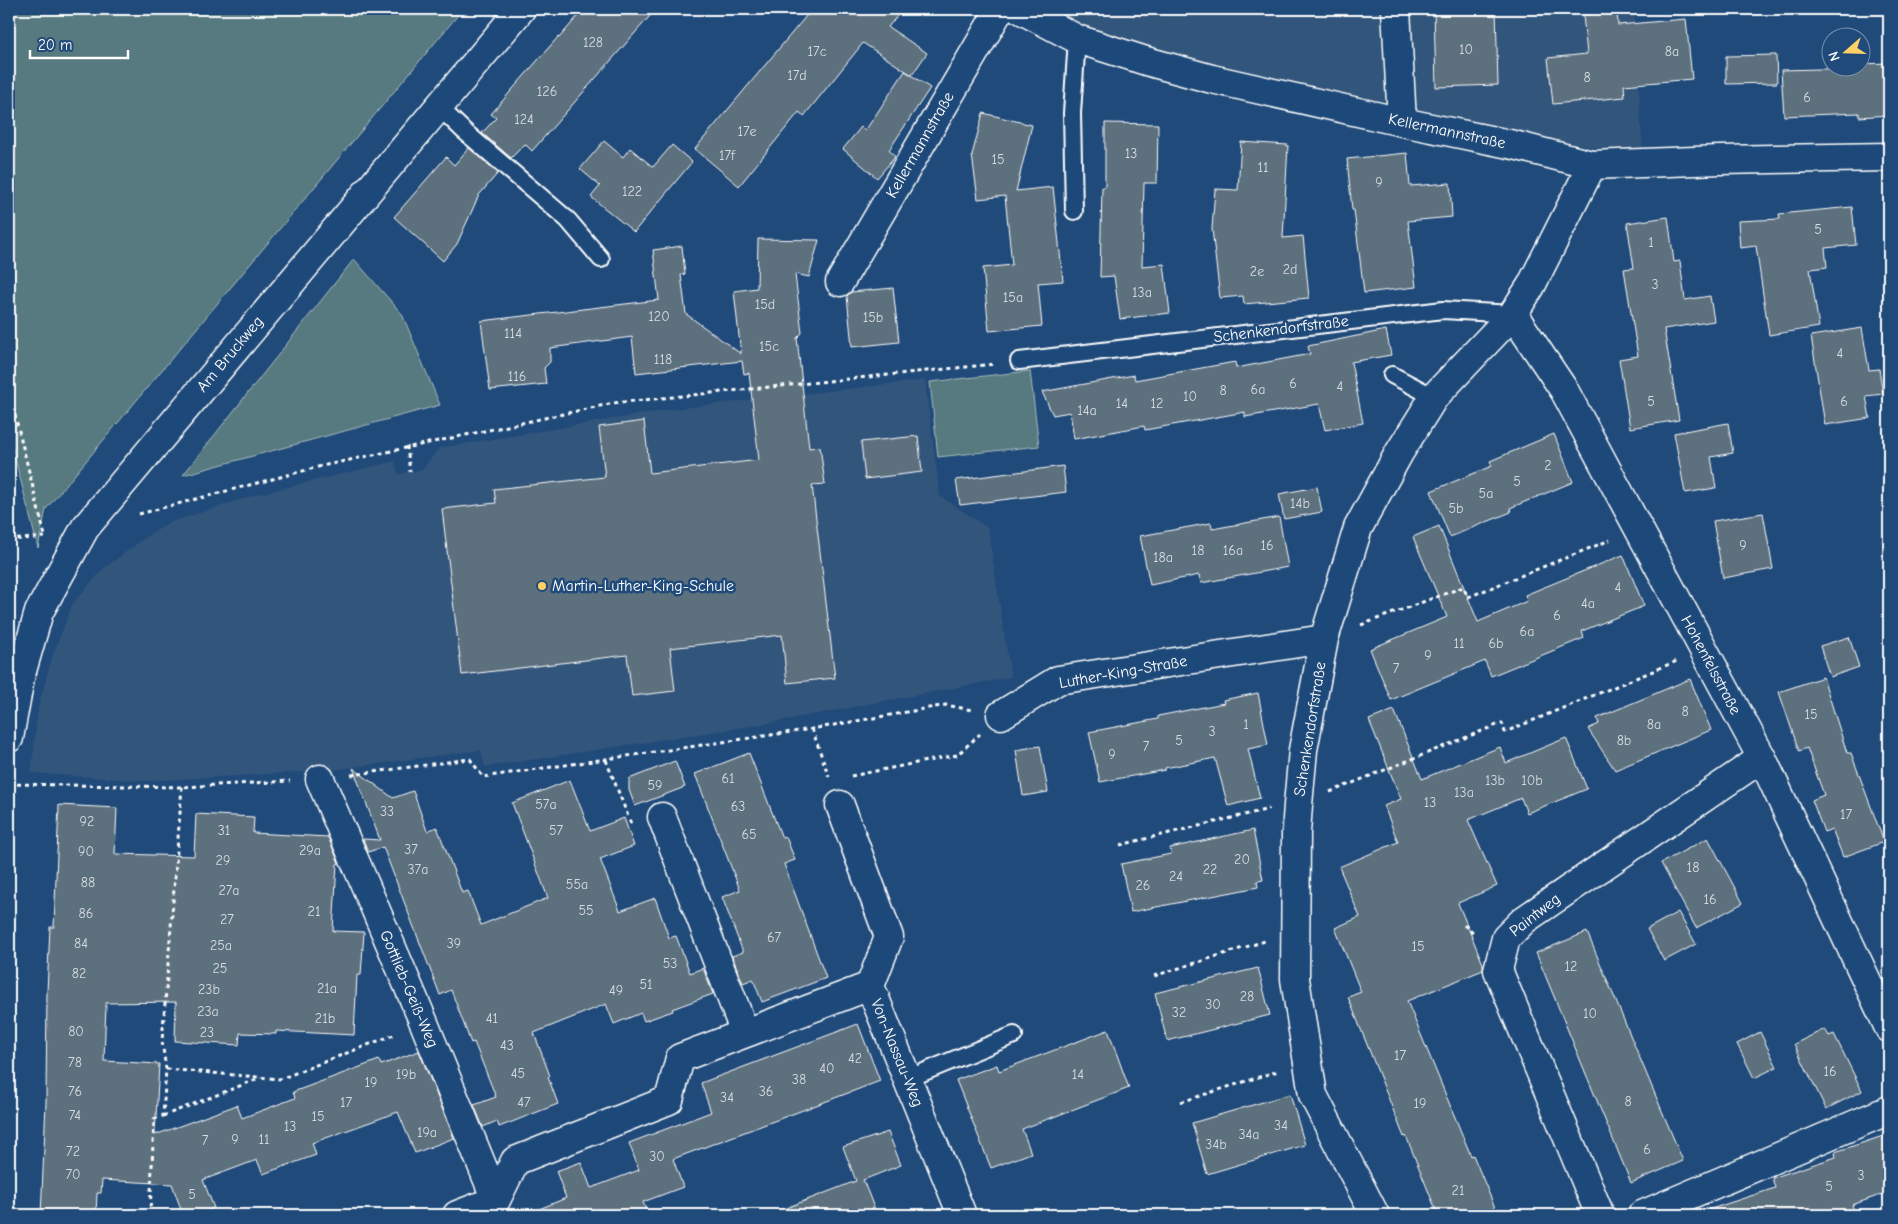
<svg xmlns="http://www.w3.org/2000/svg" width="1898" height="1224" font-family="'Comic Neue',sans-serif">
<rect width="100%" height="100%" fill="#1f4a7a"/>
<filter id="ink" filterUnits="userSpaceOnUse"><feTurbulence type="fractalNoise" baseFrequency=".02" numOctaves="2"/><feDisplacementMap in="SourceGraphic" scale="10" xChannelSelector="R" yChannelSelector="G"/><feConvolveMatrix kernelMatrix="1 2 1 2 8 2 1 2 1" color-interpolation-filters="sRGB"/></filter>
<g filter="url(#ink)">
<!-- built -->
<path fill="#32557b" d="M991,9h643l9,147 -500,-88 -140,-50z
M925,380l15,116 48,32 23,149 -241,46 -285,44 -4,-17 -158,21 -177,10 -115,-8 7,-65 14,-51 21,-54 31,-35 43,-32 24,-14 84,-27 140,-34 3,13 24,-4 17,-22 234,-39z"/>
<!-- green -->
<path fill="#577a7f" stroke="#abbcbf" d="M9,9h454l-417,500 -8,39 -29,-113z
M354,259l48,55 38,91 -257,70z
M1030,371l9,75 -101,11 -8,-75z"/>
<!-- building -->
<path fill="#5d707e" stroke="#fff" d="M584,9h72l-124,142 -7,-7 -14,14 -29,-25 14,-15 -5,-4 67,-77 1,1z
M812,9h91l-15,18 39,26 -15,22 -49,-32 -59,73 -5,-4 -60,74 -44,-37z
M1434,9h62l2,76 -62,2z
M1617,12l1,13 68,-6 6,60 -68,6 1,12 -72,7 -5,-46 39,-4 -4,-39z
M1776,55l1,28 -51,1v-28z
M1889,63v52l-30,2v-4l-75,3 -3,-46 79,-2v-4z
M905,71l25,17 -41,62 6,7 -18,21 -34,-29 18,-22 4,4z
M983,113l49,12 -16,66 37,-4 10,94 -25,2 4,43 -53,5 -6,-63 29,-3 -7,-69 -27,3 -6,-44z
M1105,123l53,1 -1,59h-13l-2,83 22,-2 6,49 -50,6 -6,-43 -14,1 2,-90h3z
M604,141l19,16 7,-9 23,19 19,-22 20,17 -58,70 -43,-35 9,-11 -20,-17z
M1241,142l47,3 -5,93 20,-2 6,62 -65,6 -1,-8 -23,2 -8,-69 3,-40 23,1z
M469,148l29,25 -19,22 -22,49 -14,17 -49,-44 52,-60 8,8z
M1407,153l3,33 40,-3 2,34 -44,4 8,66 -52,6 -10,-83h-2l-5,-51z
M1852,207l4,38 -31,3 2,19 -17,2 9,58 -50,8 -13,-89 -16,2 -2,-27 42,-2 -1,-5z
M1668,217l6,45 6,-1 5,39 25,-4 4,25 -50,8 15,91 -49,8 -11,-69 19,-3 -14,-87 10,-1 -7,-45z
M758,239l61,1 -10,37 -14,-3 7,59 -5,5 12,110 11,-1 5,37 -13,1 23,193 -48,5 -5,-48 -112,13 5,43 -43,5 -5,-41 -165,20 -20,-166 54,-6 -2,-14 111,-12 -6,-50 45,-6 6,52 109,-13 -10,-87 -5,1 -2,-13 -106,12 -4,-36 -82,11v14l-6,6 2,16 -56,6 -9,-69 178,-21 -6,-50 29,-4 3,28 -4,1 5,39 55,40 -7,-63 23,-3z
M893,288l6,54 -47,5 -5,-51 4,-4z
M1862,328l7,42 10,-1 4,25 -17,2 4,22 -45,7 -14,-89z
M1386,330l5,25 -40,7 12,61 -38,7 -6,-26 -74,13v-5l-100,18 -1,-4 -70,13 -4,-27 -17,3 -11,-23 92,-17 1,5 100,-18 1,6 74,-14 -2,-8z
M1728,423l5,30 -22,4 5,31 -31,5 -11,-60z
M1554,434l19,48 -63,26 1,4 -61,25 -19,-46 61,-25 -2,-5z
M918,436l4,36 -57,7 -4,-37z
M1063,466l3,26 -106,13 -4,-25z
M1317,487l5,25 -38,7 -5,-25z
M1763,513l10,56 -50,9 -10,-57z
M1279,517l9,50 -87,16 -2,-8 -49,10 -10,-49 71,-13 1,6z
M1439,526l39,96 49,-21 -2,-6 98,-40 21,51 -62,25 2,7 -93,38 -6,-15 -94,39 -21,-51 77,-32 -34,-80z
M1849,637l10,30 -29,10 -10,-31z
M1823,677l24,76h4l33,89 -41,15 -11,-28 -8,3 -12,-32 12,-5 -17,-47 -8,3 -20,-59z
M1690,679l21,51 -96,40 -27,-41 11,-5 -2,-6z
M1258,693l10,52 -20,4 12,49 -32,8 -13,-48 -50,10v2l-65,12 -11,-50 69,-13v-3l66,-13 -1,-3z
M1394,710l28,69 78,-32 6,16 60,-25 21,51 -60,24 -6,-15 -53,22 29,66 -39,17 25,61v6l-76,31 64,155 2,-1 25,60h-60l-32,-79 -2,1 -56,-140 13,-5 -26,-64 25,-11 -21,-50 59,-25 -14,-36 17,-7 -32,-79z
M1040,746l8,46 -25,4 -7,-46z
M749,753l33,85 4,-1 9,23 -11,4 42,114 -64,24 -9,-23 -10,4 -11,-27 11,-4 -21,-55 18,-7 -45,-116z
M675,761l10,26 -50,19 -6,-16v-11z
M353,768l40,30 20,-7 14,40 10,-4 25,66 6,-2 13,34 67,-27 -36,-95 58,-23 20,51 34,-13 10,28 -34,13 20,52 35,-13 14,40 7,-2 14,37 13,-5 10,26 -41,15 1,2 -29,10 -3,-8 -27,11 -8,-20 -72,29 16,43 -2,1 10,27 -59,23 -2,-6 -14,6 -9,-22 22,-8 -22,-55 -3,1 -20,-53 -11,5 -57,-148 -15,5 -5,-13 17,1z
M59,805l58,3 -2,46 79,2 2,-42 58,3 -1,16 75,4 11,26 -2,1 -4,67 31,1 -3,43h-4l-3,60 -78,-4v3l-36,-1 -1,12 -64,-4 1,-39 -70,1 -2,58 55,3 -4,71 82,-30 5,13 53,-20 -2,-6 86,-32 2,5 38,-14 35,87 -39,15 -17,-41 -86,31 4,12 -53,19 -6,-14 -54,20 11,28 -20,7h-11l-11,-31 -70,-4 -1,13h-4l-1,22h-55l5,-112 1,-111 3,-65h4z
M1253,830l10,50 -6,1 1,6 -127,25 -10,-48 50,-10 -1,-6z
M1708,838l35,65 -47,25 -35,-65z
M1678,912l18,32 -32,17 -17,-32z
M1587,932l96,229 -52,22 -95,-230z
M1258,968l12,47 -103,26 -12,-48z
M858,1024l22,57 -207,78 10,28 -40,15 5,13h-120l-1,-1 39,-16 -10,-27 25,-9 10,26 48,-18 -10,-27 82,-31 -10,-29z
M1825,1029l4,7 5,-2 28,57 -36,18 -32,-65z
M1108,1030l21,58 -107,41 9,24 -40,15 -35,-88 41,-15 2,6z
M1760,1032l17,35 -23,11 -17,-34z
M1290,1094l15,51 -98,29 -15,-51z
M888,1132l13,33 -38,15 14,35h-103l-1,-2 83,-32 -13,-34z
M1889,1134v58l-37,13 2,5 -16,5h-129l-1,-5 67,-22 -3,-10 64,-21 -1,-5z"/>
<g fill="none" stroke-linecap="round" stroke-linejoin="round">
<defs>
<path id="service" d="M439,107l25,24 104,89 33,39
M1074,211l-2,-98 5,-74
M1019,361l424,-51 70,4
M1392,375l42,22
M907,1079l107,-44"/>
<path id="minor" d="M1020,9l57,30 69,22 66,18 190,43 112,23 78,20 128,-5 169,-3
M1396,9l6,113
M840,282l160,-273
M1513,314l51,76 198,368 127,270
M1001,715l57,-35 266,-41
M9,738l11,-60 19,-66 46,-84 436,-519
M320,779l104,244 72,177
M840,805l49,132 -19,49 92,229
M662,817l83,216
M457,1215l39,-15 19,-39 154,-61 11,-42 190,-72
M1375,1215l-62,-120 -18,-116 1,-146 2,-28 5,-55 21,-111 34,-111 41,-75 35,-56 79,-83 18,-28 61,-121
M1600,1215l-102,-245 8,-32 18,-18 238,-162
M1642,1215l247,-105"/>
</defs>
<!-- service casing -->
<use href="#service" stroke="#fff" stroke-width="20"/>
<!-- minor casing -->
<use href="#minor" stroke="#fff" stroke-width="31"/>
<!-- path -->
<path stroke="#fff" stroke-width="3" stroke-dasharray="4 4" stroke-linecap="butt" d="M9,391l36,145
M407,446l3,26
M139,514l183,-48 292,-63 381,-39
M9,540l36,-3
M1361,625l102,-38 5,10 142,-57
M812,729l17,48
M606,760l25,64
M351,775l119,-16 13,18 329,-48 134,-24 26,5
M851,776l106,-21 23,-21
M9,784l173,3 108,-6
M1330,792l172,-69 3,9 172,-71
M1120,845l149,-36
M1464,925l11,10
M1154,976l111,-35
M166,1069l114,10 116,-45
M1181,1102l97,-31
M163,1116l97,-38
M150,1215l4,-96 9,-3 3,-47 -4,-28 20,-254"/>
<!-- service -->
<use href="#service" stroke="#1f4a7a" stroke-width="16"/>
<!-- minor -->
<use href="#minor" stroke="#1f4a7a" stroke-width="28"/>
</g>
</g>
<!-- markers -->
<circle fill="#ffd166" stroke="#1f4a7a" stroke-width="2" cx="542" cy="586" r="5"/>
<g text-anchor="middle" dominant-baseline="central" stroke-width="5" stroke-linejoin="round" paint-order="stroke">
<!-- number labels -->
<g font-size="14" fill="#d6dbdf">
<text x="593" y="42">128</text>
<text x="1466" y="49">10</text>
<text x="817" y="51">17c</text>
<text x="1672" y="51">8a</text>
<text x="797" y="75">17d</text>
<text x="1587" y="77">8</text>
<text x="547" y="91">126</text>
<text x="1807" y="97">6</text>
<text x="524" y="119">124</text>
<text x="747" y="131">17e</text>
<text x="1131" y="153">13</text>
<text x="727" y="155">17f</text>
<text x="998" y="159">15</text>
<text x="1263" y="167">11</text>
<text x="1379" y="182">9</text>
<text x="632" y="191">122</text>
<text x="1818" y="229">5</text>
<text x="1651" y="242">1</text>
<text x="1290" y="269">2d</text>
<text x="1257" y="271">2e</text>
<text x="1655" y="284">3</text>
<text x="1142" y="292">13a</text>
<text x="1013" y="297">15a</text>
<text x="765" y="304">15d</text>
<text x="659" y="316">120</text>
<text x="873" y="317">15b</text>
<text x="513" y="333">114</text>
<text x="769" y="346">15c</text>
<text x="1840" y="353">4</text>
<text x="663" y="359">118</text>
<text x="517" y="376">116</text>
<text x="1293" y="383">6</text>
<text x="1340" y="386">4</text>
<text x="1258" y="389">6a</text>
<text x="1223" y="390">8</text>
<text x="1190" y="396">10</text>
<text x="1651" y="401">5</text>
<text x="1844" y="401">6</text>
<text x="1122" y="403">14</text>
<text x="1157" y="403">12</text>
<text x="1087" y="410">14a</text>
<text x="1548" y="465">2</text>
<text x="1517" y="481">5</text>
<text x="1486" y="493">5a</text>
<text x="1300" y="503">14b</text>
<text x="1456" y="508">5b</text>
<text x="1267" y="545">16</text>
<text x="1743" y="545">9</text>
<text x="1198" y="550">18</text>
<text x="1233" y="550">16a</text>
<text x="1163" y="557">18a</text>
<text x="1618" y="587">4</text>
<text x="1588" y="603">4a</text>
<text x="1557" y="615">6</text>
<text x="1527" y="631">6a</text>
<text x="1459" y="643">11</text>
<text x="1496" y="643">6b</text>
<text x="1428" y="655">9</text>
<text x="1396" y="668">7</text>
<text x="1685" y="711">8</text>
<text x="1811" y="714">15</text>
<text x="1246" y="724">1</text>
<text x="1654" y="724">8a</text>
<text x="1212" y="731">3</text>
<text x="1179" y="740">5</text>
<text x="1624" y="740">8b</text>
<text x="1146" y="746">7</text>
<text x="1112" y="754">9</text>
<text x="728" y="778">61</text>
<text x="1495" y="780">13b</text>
<text x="1532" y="780">10b</text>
<text x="655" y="785">59</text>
<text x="1464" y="792">13a</text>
<text x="1430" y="802">13</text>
<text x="546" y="804">57a</text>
<text x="738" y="806">63</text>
<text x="387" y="811">33</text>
<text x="1846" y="814">17</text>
<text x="87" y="821">92</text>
<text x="224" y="830">31</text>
<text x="556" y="830">57</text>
<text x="749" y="834">65</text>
<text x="411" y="849">37</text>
<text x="310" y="850">29a</text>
<text x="86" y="851">90</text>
<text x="1242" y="859">20</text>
<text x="223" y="860">29</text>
<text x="1693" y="867">18</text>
<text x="418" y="869">37a</text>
<text x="1210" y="869">22</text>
<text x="1176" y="876">24</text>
<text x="88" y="882">88</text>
<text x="577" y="884">55a</text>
<text x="1143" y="885">26</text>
<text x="229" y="890">27a</text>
<text x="1710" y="899">16</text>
<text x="586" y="910">55</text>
<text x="314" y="911">21</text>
<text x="86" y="913">86</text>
<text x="227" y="919">27</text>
<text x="774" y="937">67</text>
<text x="81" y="943">84</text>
<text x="454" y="943">39</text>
<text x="221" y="945">25a</text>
<text x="1418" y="946">15</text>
<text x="670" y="963">53</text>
<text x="1571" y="966">12</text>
<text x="220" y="968">25</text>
<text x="79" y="973">82</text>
<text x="646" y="984">51</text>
<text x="327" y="988">21a</text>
<text x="209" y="989">23b</text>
<text x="616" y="990">49</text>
<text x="1247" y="996">28</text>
<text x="1213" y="1004">30</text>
<text x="208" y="1011">23a</text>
<text x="1179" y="1012">32</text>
<text x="1590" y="1013">10</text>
<text x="325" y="1018">21b</text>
<text x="492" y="1018">41</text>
<text x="76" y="1031">80</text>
<text x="207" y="1032">23</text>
<text x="507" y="1045">43</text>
<text x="1400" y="1055">17</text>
<text x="855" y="1058">42</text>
<text x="75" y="1062">78</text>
<text x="827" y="1068">40</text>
<text x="1830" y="1071">16</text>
<text x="518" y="1073">45</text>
<text x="406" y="1074">19b</text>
<text x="1078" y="1074">14</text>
<text x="799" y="1079">38</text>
<text x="371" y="1082">19</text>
<text x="75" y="1091">76</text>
<text x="766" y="1091">36</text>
<text x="727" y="1097">34</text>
<text x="1628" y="1101">8</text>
<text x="346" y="1102">17</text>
<text x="524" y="1102">47</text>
<text x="1420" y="1103">19</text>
<text x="75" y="1115">74</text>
<text x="318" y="1116">15</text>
<text x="1281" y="1125">34</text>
<text x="290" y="1126">13</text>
<text x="427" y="1132">19a</text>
<text x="1249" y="1134">34a</text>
<text x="235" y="1139">9</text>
<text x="264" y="1139">11</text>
<text x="205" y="1140">7</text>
<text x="1216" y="1144">34b</text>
<text x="1647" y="1149">6</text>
<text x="73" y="1151">72</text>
<text x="657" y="1156">30</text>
<text x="73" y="1174">70</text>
<text x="1861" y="1175">3</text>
<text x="1829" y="1186">5</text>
<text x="1458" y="1190">21</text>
<text x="192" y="1194">5</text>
</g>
<!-- street labels -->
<g font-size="16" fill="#fff" stroke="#1f4a7a">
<text transform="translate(1447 131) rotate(12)">Kellermannstraße</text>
<text transform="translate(920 145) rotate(-60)">Kellermannstraße</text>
<text transform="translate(1281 329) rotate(-7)">Schenkendorfstraße</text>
<text transform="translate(230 354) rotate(-50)">Am Bruckweg</text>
<text transform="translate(1711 665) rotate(62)">Hohenfelsstraße</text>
<text transform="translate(1123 672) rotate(-10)">Luther-King-Straße</text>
<text transform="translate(1310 729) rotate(-81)">Schenkendorfstraße</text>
<text transform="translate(1535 915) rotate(-38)">Paintweg</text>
<text transform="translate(409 989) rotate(67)">Gottlieb-Geiß-Weg</text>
<text transform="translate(897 1053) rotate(68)">Von-Nassau-Weg</text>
</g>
<!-- poi labels -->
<g font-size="16" fill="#fff" stroke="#1f4a7a" text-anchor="start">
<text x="552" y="586">Martin-Luther-King-Schule</text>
</g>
</g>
<!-- margin -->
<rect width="1898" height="1224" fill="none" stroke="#1f4a7a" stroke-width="30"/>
<rect x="15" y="15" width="1868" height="1194" fill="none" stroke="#fff" stroke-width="2" filter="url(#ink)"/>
<!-- north arrow -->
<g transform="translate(1846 52) rotate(250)"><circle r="24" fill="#1f4a7a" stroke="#7992af"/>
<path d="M0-4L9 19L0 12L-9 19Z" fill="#ffd166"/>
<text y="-8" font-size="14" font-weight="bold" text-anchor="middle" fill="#ffffff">N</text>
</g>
<!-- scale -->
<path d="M30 50v8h98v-8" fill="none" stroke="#ffffff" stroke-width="2.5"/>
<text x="38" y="50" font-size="15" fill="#ffffff" stroke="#1f4a7a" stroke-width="4" paint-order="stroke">20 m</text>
</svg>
